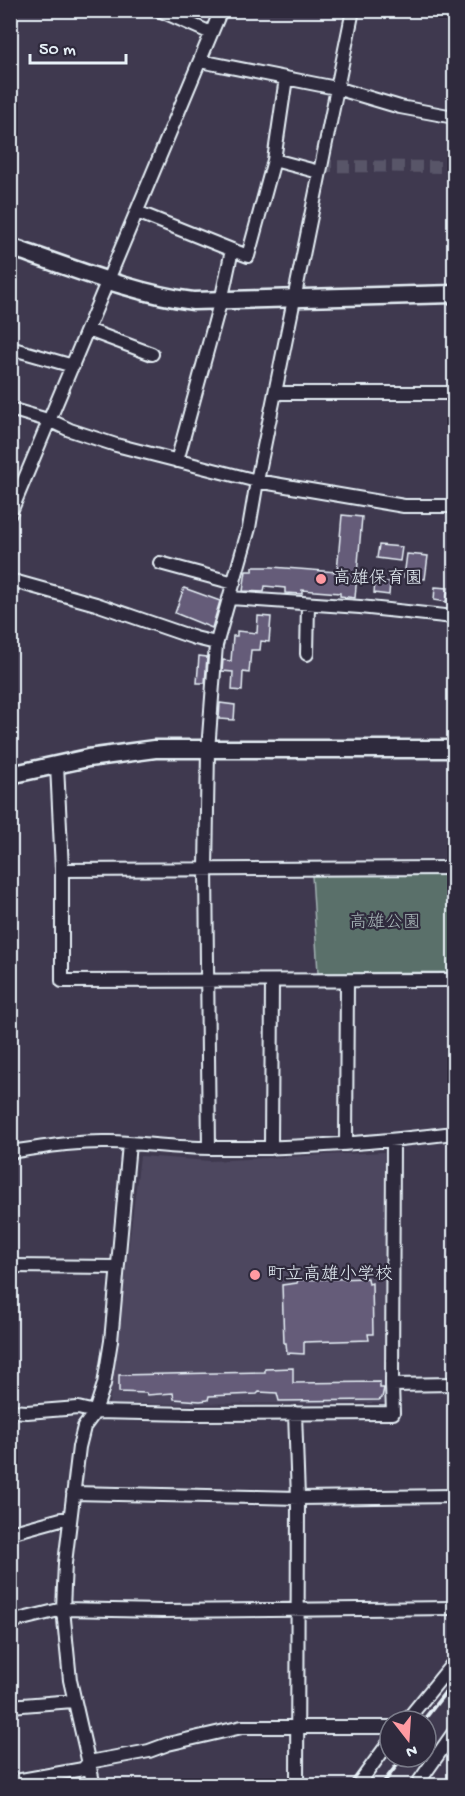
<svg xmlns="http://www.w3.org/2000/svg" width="465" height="1796" font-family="'Gochi Hand','Klee One',sans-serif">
<rect width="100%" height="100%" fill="#3f394f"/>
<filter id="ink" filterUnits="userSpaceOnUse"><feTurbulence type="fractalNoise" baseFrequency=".0167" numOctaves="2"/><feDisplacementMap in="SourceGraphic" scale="12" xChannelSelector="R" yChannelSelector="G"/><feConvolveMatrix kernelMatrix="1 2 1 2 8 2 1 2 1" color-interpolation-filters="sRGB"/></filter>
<g filter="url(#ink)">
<!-- built -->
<path fill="#4d475f" d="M384,1152v251l-275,1 31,-248 70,5z"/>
<!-- green -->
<path fill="#5a706a" stroke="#a1b0b1" stroke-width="1.5" d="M454,872v100l-136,1 -6,-98z"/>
<!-- building -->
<path fill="#655c79" stroke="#e8f1f8" stroke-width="1.5" d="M342,515l20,2 -7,81 -15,-2v-3l-38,-3v4l-17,-1v-5l-20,-2 -1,6 -21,-1 3,-20h7v-4h19l65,5z
M379,545l23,2 -2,14 -23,-3z
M407,554l21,2 -3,23 -21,-2z
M375,581l15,1 -1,13 -15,-2z
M435,587l13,1 -2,14 -12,-2z
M184,588l36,13 -8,27 -37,-15z
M258,616l13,1 -2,25 -8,-1 -1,9h-9l-2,23 -6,-1 -1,19 -10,-1 1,-18 -11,-1 1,-11 8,1 2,-25h4v-5l20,2z
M199,656l8,1 -2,26h-8z
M220,703l15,2 -1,15 -15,-1z
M368,1278l1,6 3,-1 1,51h-5l1,6 -65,2v12l-17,-1 -1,-10h-2l-2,-58 15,-2 1,-3z
M293,1368v15l87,-1v6h4l-2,10 -3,2 -100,1 -2,-8 -18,-1 -2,2 -48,2 -1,4 -8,1 -26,-2 -1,-6 -26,2 -1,-2 -27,-1v-17l146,-3v-3z"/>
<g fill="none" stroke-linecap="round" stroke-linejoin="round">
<!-- street-tunnel -->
<path stroke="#585568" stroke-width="12" stroke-dasharray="12 6" stroke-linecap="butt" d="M320,166l134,1"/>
<defs>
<path id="street" d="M159,10l52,23
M200,61l136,27 64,19 54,10
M274,160l45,12
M137,212l95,38
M88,330l64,24
M10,348l63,18
M275,393h179
M10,409l41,12 19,9 46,15 141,36 147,25h50
M177,461l46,-169 9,-42 16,6 26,-96 12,-82
M10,514l211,-504
M160,563l74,20
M10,580l86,24 99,34 21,5
M230,598l130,9 94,10
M307,654l1,-50
M57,765l5,105v111l392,-1
M62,870l392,-2
M393,1141l-1,244 62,-1
M346,1144l1,-163
M209,1148l-3,-279 2,-119 8,-105 33,-117 8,-47 96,-471
M271,1148l1,-167
M10,1152c33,-5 67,-11 100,-10 33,1 66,6 100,6 82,1 163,-5 244,-15
M10,1266l106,1
M10,1411l17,1 51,-4 17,4 97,2 201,-1 -1,-28
M295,1413l3,85 -1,288
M73,1493l225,5 156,-2
M10,1533l51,-14h8
M10,1622l53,-13 99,2 292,-3
M10,1706l63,-5
M406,1721l48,-59
M10,1782l73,-13 6,-7 60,-11 19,-7 74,-17h148
M94,1786l-24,-106 -7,-71 2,-46 14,-116 5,-20 11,-15 9,-28 7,-43 18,-197
M357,1786l33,-45
M416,1786l38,-54"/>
<path id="secondary" d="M10,247c57,19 125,47 183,54l261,-7
M10,775l78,-17 67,-9h299"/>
</defs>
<!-- street casing -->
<use href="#street" stroke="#e8f1f8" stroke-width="16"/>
<!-- secondary casing -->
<use href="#secondary" stroke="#e8f1f8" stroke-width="21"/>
<!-- street -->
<use href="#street" stroke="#2f2a3d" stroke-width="12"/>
<!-- secondary -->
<use href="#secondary" stroke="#2f2a3d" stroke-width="16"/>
<!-- rail -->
<path stroke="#e8f1f8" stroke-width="4" d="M423,1721l31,-40
M381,1786l22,-29"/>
</g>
</g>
<!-- markers -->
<g fill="#ff9aa2" stroke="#2f2a3d" stroke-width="2">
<circle cx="321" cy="579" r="6"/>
<circle cx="255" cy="1275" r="6"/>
</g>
<g text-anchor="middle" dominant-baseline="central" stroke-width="4.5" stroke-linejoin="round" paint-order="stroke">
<!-- poi labels -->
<g font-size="18" fill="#e8f1f8" stroke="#2f2a3d" text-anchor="start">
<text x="333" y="579">高雄保育園</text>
<text x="267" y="1275">町立高雄小学校</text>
</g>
<!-- park labels -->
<g font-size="18" fill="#a8b7b8" stroke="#2f2a3d">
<text x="385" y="923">高雄公園</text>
</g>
</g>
<!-- margin -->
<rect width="465" height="1796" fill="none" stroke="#2f2a3d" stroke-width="36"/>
<rect x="18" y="18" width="429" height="1760" fill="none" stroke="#e8f1f8" stroke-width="2" filter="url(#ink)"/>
<!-- north arrow -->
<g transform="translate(408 1739) rotate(163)"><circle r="28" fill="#2f2a3d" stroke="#797a88" stroke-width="1.5"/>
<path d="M0-4.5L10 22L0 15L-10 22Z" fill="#ff9aa2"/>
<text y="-9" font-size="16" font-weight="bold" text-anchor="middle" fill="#e8f1f8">N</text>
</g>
<!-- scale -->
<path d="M30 54v9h96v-9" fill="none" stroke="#e8f1f8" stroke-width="3"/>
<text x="39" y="54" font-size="18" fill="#e8f1f8" stroke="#2f2a3d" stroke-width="4.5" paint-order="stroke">50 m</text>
</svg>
